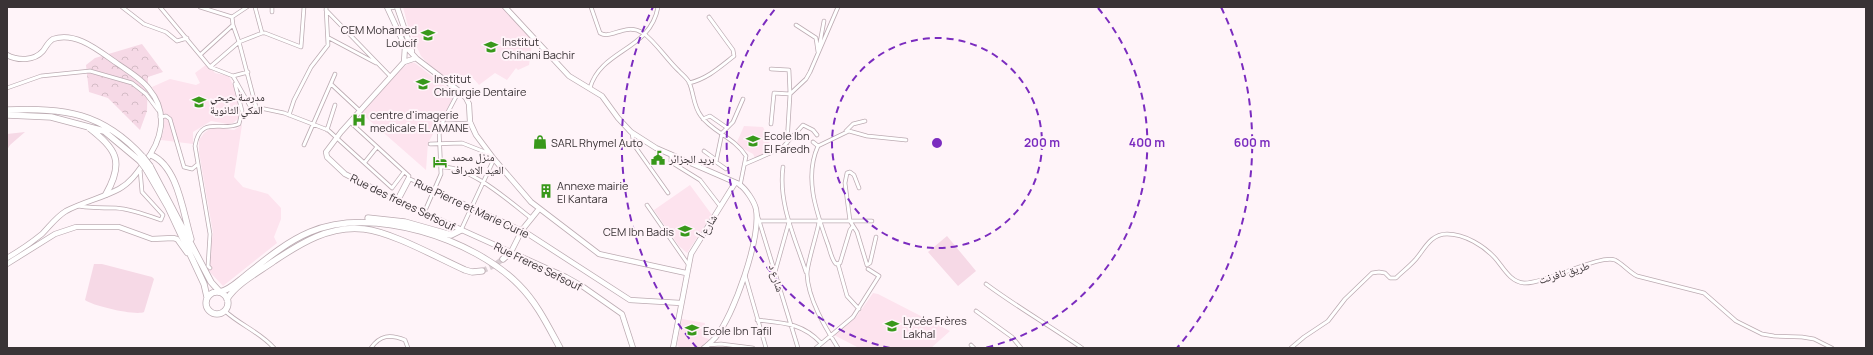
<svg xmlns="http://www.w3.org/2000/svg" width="1873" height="355" font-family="Manrope,'Noto Naskh Arabic',sans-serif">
<defs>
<pattern id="forest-crowns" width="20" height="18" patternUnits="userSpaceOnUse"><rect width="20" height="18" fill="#f6d9e6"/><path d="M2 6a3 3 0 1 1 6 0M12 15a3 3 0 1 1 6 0" fill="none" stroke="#d4bbc6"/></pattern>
</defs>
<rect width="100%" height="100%" fill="#fff4f9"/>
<!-- built -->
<path fill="#fde3ee" d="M403,7h99l30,32 -3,3 3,3 -3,20 -11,5 -2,-2 -9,12 -12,-7 -16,12 -6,-7 -12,1 -9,5 -19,-15 -12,-13 -12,-26z
M410,62l5,1 39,30v4l-26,46 -2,27 -65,-57 34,-39z
M207,64l8,9 14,3 9,20 2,21 -7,6 -5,1 -17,-3 -18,11v12l-32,-4 3,-12 -1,-9 -6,-23 -5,-9 18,-8 26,6 4,-2 -5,-10z
M242,125l-8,52 9,10 25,7 13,14v11l-7,18 3,6 -54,43 -16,-17 6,-36 -14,-81v-12l5,-7 8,-6 22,3z
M744,126l19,1 7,14 -6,13 -9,4 -2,-4 -13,-7 -3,-5z
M690,185l22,30 -25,38 -8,-7 -25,-36z
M873,293l5,1 72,37 -19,17h-72l-25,-13 23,-19z
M682,319l23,4 -2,14 6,2v2l-9,7h-20l-3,-3z"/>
<!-- forest -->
<path fill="url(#forest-crowns)" d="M142,44l21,28 -15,5 -1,34 -7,19 -32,-32 -19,-6 -3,-27 9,-7z"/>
<!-- park -->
<path fill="#f6d9e6" d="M25,132l-15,13 -3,5v-16z
M947,236l29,35 -18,15 -30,-34z
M94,264h8l50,13 2,2 -10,33c-8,4 -51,-6 -59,-12z"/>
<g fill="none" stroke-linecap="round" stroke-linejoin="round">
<!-- highway-tunnel -->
<path stroke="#d8cdd2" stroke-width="5.5" stroke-dasharray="5.5 3" stroke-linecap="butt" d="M482,271l11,-5 10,-7"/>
<defs>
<path id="street" d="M122,7l22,17 22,8 11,9 10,-3
M160,7l50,60 23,9 17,30 34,7 44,17 64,58 12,-16
M200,7l32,10
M255,7l7,26
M591,7l9,26c11,7 25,-11 43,0 12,8 24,27 36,38 3,3 8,7 10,11 5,11 4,24 12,34 11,16 33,21 45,40l-6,30
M326,10l65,67
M272,12v-5
M232,17l15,-10
M233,25l6,17 17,65
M796,25l20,13 2,14
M329,38l47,25
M819,48l5,-27
M200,55l33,-30 -1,-8
M210,67l29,-25 23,-9h3l36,14 3,-40
M771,69l18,1 1,24 -3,49
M234,78l-1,-2 15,-4
M689,83c18,-4 31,-16 45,-27l-1,-6 -24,-33
M331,84l29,27
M7,88l34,-12 49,-5 42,12 14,11 12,16
M590,88c11,-39 60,-37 68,-81
M289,115l5,-15 17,-33 17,-22 -2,-38
M160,117l6,-1 4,3 14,48 8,2 6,-5
M703,119l7,-3 16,11
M350,122l59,54 -11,21 2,1 10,-19 112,51
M442,124l29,-1
M771,124l3,-31 16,1 16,-15 4,-7 28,-65
M327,130l8,-25
M846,131l7,-7 12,-3
M632,133l2,12 34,48
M813,142l5,4
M430,144l32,-1 28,11
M304,145l31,-71
M704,151l11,8
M671,154v8l29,18 20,26
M365,162l12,-15
M745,164l37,-16 21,-23 10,5 4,5
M441,167c28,-2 68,34 90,51
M783,167c-5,36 12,71 23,105
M726,169l-10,-7 6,-29 11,-11 10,-23
M859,188l-5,-13 -4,-3 -3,1 -2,10 5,38 7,11 10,33 3,-2 6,-26
M647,205l41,59
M78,206c13,2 25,2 38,2 15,1 31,7 45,12l2,-5 -21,-23 -2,-23
M424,213l17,-39 -2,-45 20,-38
M757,214l41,134
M758,221h114
M819,222c-2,12 -12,42 -12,52 1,25 18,53 31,74
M853,226l-3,4 -10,33 -4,1c-5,-5 -6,-15 -9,-22 -11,-31 -23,-65 -9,-96l31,-15 18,5 39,4
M461,230l33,-71
M838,264l9,32 12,13
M210,268l-2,-2 2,-32 -15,-88c5,-31 26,-14 44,-22l3,-13 -7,-27
M775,272l14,-50
M745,275l21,73
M986,284c31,23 64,42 96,64
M225,311c15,14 35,21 49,37
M976,311l36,26 9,11
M757,320c27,3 45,3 64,23
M707,345l14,-1 32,4
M971,345l3,3
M371,348c9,-13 19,-14 34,-8l3,8
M816,348l37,-31 26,-41 -11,-7
M1291,348l13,-11 24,-16 17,-22 27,-26 7,-1 6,1 5,5h6c6,-6 14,-12 20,-19 9,-11 15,-25 31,-25 18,0 37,12 48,24 8,9 15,24 29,25 21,1 76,-29 91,-23 8,4 14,12 22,16l67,17 32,28 26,13 12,2 28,1 12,2 18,9"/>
<path id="secondary" d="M387,7l18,39 12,13 42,32 7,7 3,6 1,18 6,13 18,24 37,43 68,52 87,19
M389,7h4
M397,7l15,44
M505,7l64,69 33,20 16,22 13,14 25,16 83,36c7,5 15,17 17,25 5,29 -22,106 -41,129 -3,3 -7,7 -11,10
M7,55c11,6 27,6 36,-4 3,-4 5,-9 10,-12 24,-8 47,13 65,25 10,7 24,15 31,25 20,24 13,52 -5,74 -7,10 -14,20 -25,26 -17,9 -36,13 -53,22 -10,6 -16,15 -24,23 -11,9 -23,17 -35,24
M416,58l-12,4 -63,70 -15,20 1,5 18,17 57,29 164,74 16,9 40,28 11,34
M404,62l1,-16
M522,230l108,70 51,3
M511,252l11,-22 17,-21
M7,264l48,-30 21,-7h43l33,12 21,-1 4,1 10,14
M673,348l18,-94 44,-71"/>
<path id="highway" d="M7,110c58,-2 95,2 136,47
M7,115l44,2 53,14 36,30
M88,127c28,22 37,34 18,67
M151,155c27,11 32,58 40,84
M150,166l61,116 9,10c11,-3 17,-10 25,-16 20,-16 41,-34 65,-44 62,-27 164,7 209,53 18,18 29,41 41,63
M146,169l22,38 36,77 3,13
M368,218l37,4 46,13 10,-5
M503,259l8,-7
M206 303a11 11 0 1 1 22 0a11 11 0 1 1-22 0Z
M227,299c10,-16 32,-27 47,-38 27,-18 56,-36 90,-32 28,3 74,29 101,41l7,2 10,-1"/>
</defs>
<!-- street casing -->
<use href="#street" stroke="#bcabb2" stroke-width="4.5"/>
<!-- secondary casing -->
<use href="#secondary" stroke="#bcabb2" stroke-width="6"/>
<!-- highway casing -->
<use href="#highway" stroke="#bcabb2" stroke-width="7"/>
<!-- street -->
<use href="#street" stroke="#fff" stroke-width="3"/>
<!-- secondary -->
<use href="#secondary" stroke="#fff" stroke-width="4.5"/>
<!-- highway -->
<use href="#highway" stroke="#fff" stroke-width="5.5"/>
<defs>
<path id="highway-bridge" d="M143,157l7,9
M140,161l6,8"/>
</defs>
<!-- highway-bridge casing -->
<use href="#highway-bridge" stroke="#bcabb2" stroke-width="7" stroke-linecap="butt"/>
<!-- highway-bridge -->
<use href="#highway-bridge" stroke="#fff" stroke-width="5.5"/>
</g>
<!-- distance rings -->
<g fill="none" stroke="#7b2cbf" stroke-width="2" stroke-dasharray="7 5">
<circle cx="937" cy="143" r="105"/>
<path d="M890 348A210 210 0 0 1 776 8M1098 8A210 210 0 0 1 984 348"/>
<path d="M697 348A315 315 0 0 1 653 7M1221 7A315 315 0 0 1 1177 348"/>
</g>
<!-- icons -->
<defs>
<symbol id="school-bare" viewBox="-9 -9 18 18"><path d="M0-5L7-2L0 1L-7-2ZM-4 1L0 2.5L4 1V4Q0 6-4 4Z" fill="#38981a" stroke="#fff4f9" stroke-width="2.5" paint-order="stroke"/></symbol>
<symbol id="university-bare" viewBox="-9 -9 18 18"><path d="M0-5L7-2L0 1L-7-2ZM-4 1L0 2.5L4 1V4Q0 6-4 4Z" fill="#38981a" stroke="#fff4f9" stroke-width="2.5" paint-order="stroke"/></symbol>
<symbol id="hospital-bare" viewBox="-9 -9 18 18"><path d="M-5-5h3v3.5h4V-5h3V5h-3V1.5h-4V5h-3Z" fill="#38981a" stroke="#fff4f9" stroke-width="2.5" paint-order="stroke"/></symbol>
<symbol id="shop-bare" viewBox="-9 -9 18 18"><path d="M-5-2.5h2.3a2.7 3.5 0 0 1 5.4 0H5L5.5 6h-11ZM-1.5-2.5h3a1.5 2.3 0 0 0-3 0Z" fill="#38981a" stroke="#fff4f9" stroke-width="2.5" paint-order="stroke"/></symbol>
<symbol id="civic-bare" viewBox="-9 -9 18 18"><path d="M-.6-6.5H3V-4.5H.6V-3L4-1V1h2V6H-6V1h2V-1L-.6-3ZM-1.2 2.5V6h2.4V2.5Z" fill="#38981a" stroke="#fff4f9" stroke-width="2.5" paint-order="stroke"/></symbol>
<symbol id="hotel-bare" viewBox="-9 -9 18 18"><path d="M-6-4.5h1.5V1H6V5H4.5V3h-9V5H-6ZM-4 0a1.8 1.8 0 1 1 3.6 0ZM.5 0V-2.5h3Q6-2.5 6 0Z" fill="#38981a" stroke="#fff4f9" stroke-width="2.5" paint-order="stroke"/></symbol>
<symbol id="building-bare" viewBox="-9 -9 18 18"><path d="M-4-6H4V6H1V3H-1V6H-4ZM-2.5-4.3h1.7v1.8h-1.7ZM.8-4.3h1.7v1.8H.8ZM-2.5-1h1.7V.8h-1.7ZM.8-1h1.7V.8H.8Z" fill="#38981a" stroke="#fff4f9" stroke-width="2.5" paint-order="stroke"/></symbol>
</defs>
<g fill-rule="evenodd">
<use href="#school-bare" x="418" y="25" width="20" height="20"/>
<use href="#university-bare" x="481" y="37" width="20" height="20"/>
<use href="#university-bare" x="413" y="74" width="20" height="20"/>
<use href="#school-bare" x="189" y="92" width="20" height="20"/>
<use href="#hospital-bare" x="349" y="110" width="20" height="20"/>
<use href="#school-bare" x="743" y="131" width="20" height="20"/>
<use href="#shop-bare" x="530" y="132" width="20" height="20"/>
<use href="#civic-bare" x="648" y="148" width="20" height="20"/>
<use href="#hotel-bare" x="430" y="152" width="20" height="20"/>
<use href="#building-bare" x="536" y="181" width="20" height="20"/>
<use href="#school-bare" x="675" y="221" width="20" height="20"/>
<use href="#school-bare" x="882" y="316" width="20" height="20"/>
<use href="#school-bare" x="682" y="320" width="20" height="20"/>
</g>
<g text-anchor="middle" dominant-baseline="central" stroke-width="4" stroke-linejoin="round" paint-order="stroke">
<!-- poi labels -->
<g font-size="11" fill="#3a3336" stroke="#fff4f9" text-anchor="start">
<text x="417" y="29" text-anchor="end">CEM Mohamed<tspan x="417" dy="13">Loucif</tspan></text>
<text x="502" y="41">Institut<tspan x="502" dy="13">Chihani Bachir</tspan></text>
<text x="434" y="78">Institut<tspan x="434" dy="13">Chirurgie Dentaire</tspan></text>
<text x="210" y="96">مدرسة حيحي<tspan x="210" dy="13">المكي الثانوية</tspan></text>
<text x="370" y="114">centre d'imagerie<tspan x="370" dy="13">medicale EL AMANE</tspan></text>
<text x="764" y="135">Ecole Ibn<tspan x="764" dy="13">El Faredh</tspan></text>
<text x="551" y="142">SARL Rhymel Auto</text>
<text x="451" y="156">منزل محمد<tspan x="451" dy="13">العيد الاشراف</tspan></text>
<text x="669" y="158">بريد الجزائر</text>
<text x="557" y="185">Annexe mairie<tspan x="557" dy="13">El Kantara</tspan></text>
<text x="674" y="231" text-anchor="end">CEM Ibn Badis</text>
<text x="903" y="320">Lycée Frères<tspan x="903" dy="13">Lakhal</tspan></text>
<text x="703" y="330">Ecole Ibn Tafil</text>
</g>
<!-- street labels -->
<g font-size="11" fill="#3a3336" stroke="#fff4f9">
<text transform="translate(403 202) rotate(26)">Rue des freres Sefsouf</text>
<text transform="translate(472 208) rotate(25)">Rue Pierre et Marie Curie</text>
<text transform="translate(707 226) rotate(-57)">شارع أ</text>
<text transform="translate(538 266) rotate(26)">Rue Freres Sefsouf</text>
<text transform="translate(1564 272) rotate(-17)">طريق تافرنت</text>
<text transform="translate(777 278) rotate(73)">شارع د</text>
</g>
</g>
<circle cx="937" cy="143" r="6" fill="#7b2cbf" stroke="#fff4f9" stroke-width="2"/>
<g font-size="12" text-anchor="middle" font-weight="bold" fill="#7b2cbf" stroke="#fff4f9" stroke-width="4" stroke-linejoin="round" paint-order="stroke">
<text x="1042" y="147">200 m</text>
<text x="1147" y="147">400 m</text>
<text x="1252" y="147">600 m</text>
</g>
<!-- border -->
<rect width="1873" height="355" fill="none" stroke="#3a3336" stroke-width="16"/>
</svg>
